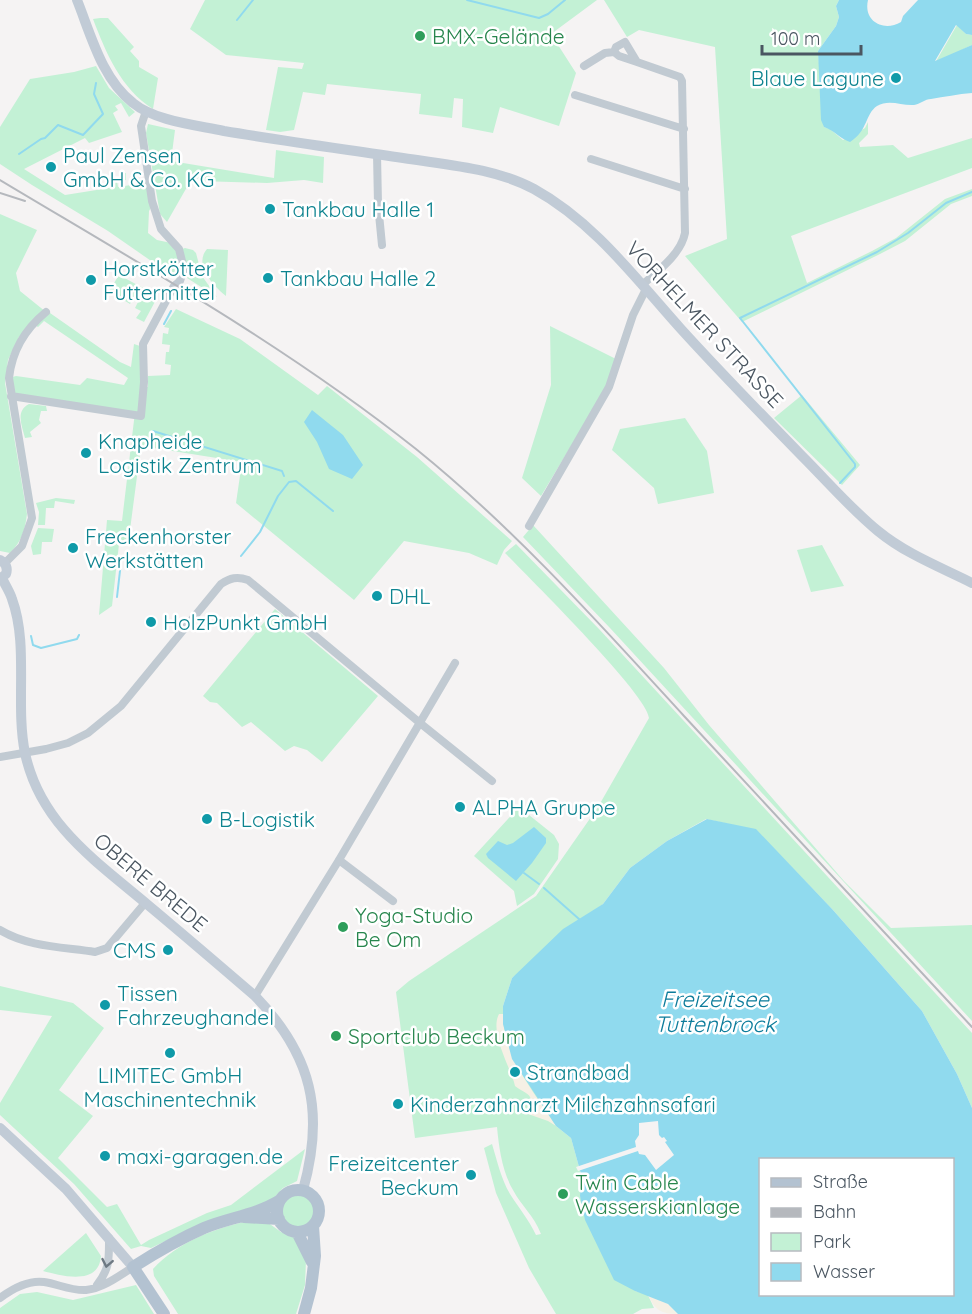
<svg xmlns="http://www.w3.org/2000/svg" width="972" height="1314" font-family="Quicksand,sans-serif">
<rect width="100%" height="100%" fill="#f5f3f3"/>
<!-- green -->
<path fill="#c3f1d5" d="M205,0h392l-46,34 25,39 -17,53 -59,-19 -7,26 -31,-6 1,-28 -9,-1 -2,20 -33,-4 2,-20 -94,-10 -2,11 -22,-3 -9,38 -14,2 -14,-2 12,-63 24,2 2,-6 -78,-8 -36,-26z
M604,0h235l-3,6 3,11 -3,9 -18,25 6,76 6,2 13,11 22,-12 3,-6v12l-9,9 1,4 33,-2 15,13 64,-20v30l-181,68 16,47 65,-32 24,-13 49,-39 27,-10v7l-21,8 -46,37 -25,13 -138,68 -57,-66 42,-17 -12,-192 -76,-17 -12,7z
M100,18h8l26,29 -4,4 9,10v6l19,11 -5,31c-32,-20 -47,-56 -60,-90z
M957,25l9,9 6,1v10l-37,18z
M96,66l13,22 26,24 -6,5 -8,-14 -6,3 3,4 -5,3 9,19 -33,11 -4,-5 -61,31 41,26 44,-7 -1,-9 14,-2v-4h4v7l-9,1 1,6 32,-5 3,22 -4,7 -1,22 9,7 19,4 8,25 -4,12 -72,-50 -76,-46 -32,-21v-37l30,-48 44,-7z
M148,124l27,6 -4,31 103,17 2,-28 48,7 -1,26 -19,-3 -37,3 -68,-2v-3l-8,2 -24,42 -7,-8 -14,-81z
M0,214l37,16 -21,43 4,18 26,21 -10,9 14,-8 70,49 11,5 3,-23 9,3 -2,39 7,1v-11l22,-1 1,-10 -6,-1 1,-12h3l1,-7 -8,-1 1,-11 5,1 1,-6 -5,-1 12,-18 64,30 78,56 9,-9 90,71 95,84 -8,9 -7,15 -28,-12 -65,-12 -50,59 -118,-97 6,-41 -101,-16 -13,99 -9,-1 -7,62 -13,9 8,-95 15,1 13,-109 -124,-16 -2,-18 7,-2 64,9 7,-7 37,7 4,-7 -84,-57 -6,6 -5,-3 -14,13 -11,23 -3,23 22,131c-2,16 -5,27 -17,39l-10,-2z
M185,248l8,2 3,3 6,23 15,21 -30,-19 -5,-29z
M207,249l21,1 -2,46c-12,-10 -33,-31 -19,-47z
M119,275l39,21 -14,26 -8,-4 5,-7 -6,-3 4,-8 -5,-3 -4,7 -21,-13z
M550,326l66,33 -9,27 -66,110 -19,-18 29,-93z
M802,395l58,70 -18,20 -68,-67z
M29,404l17,2 1,5h-6l-2,9 2,3 -11,9 2,5 -7,1c-3,-12 -10,-27 4,-34z
M685,418l22,33 7,42 -56,11 -4,-16 -42,-38 8,-21z
M56,498l19,2 -1,4 -19,-3 -1,7h-8l-1,17h-7l1,-13 -3,-9z
M533,525l131,143 45,57 135,156 47,47 81,-3v96l-362,-393 -87,-91z
M38,528l16,1 -2,13h-10l-1,12 -8,1 -2,-9z
M516,544l83,85 373,404v75l-15,-34 -35,-63 -89,-101 -77,-80 -50,-11 -39,22 -37,27 -27,36 -91,74 -9,28v8l53,112 15,12 10,36 -1,22 55,95 13,4 6,13 -12,1 -9,5h-77l-27,-46 -33,-75 -12,-45 8,-4c5,16 9,35 18,50 9,14 19,26 26,41l5,-1c-8,-20 -19,-27 -28,-44 -11,-19 -14,-42 -16,-63l-82,11 -19,-146 13,-11 127,-85 62,-89 51,-89c-2,-24 -120,-140 -144,-165z
M822,545l22,41 -33,6 -14,-42z
M275,609l103,87 -56,66 -15,-12 -13,-4 -9,5 -34,-29 -9,5 -25,-24 -7,-1 -7,-6z
M519,807l35,28 5,9 -1,15 -24,35 -17,12 -3,-15 -40,-35z
M0,986l73,17 31,25 -45,62 34,26 -35,42 49,49 10,-3 24,41 8,-5 58,-27 24,-8 74,-56 -8,32 -14,7 -10,11 -7,4 -63,20 -52,25 -10,-2 -10,3 -57,-65 -74,-69v-12l52,-87 -52,-6z
M281 1211a17 17 0 1 1 34 0a17 17 0 1 1-34 0Z
M248,1221l19,1 14,10 14,6 11,22 -1,25 -9,29h-118l-24,-38 -1,-7c25,-27 60,-40 95,-48z
M86,1233l15,23c-2,30 -39,20 -58,15z
M136,1285l18,29h-154v-6l20,-14 17,-2 36,8z"/>
<!-- sand -->
<path fill="#f5f0e5" d="M499,1014h4c0,43 31,77 53,112l-8,-5 -20,-7 -2,-3c12,-17 -1,-17 -11,-25 -4,-18 -26,-53 -16,-72z
M648,1295l20,9 10,10c-17,0 -23,-4 -30,-19z"/>
<!-- water -->
<path fill="#90daee" fill-rule="evenodd" d="M839,0h29c-5,22 16,32 33,22l2,-6 15,-16h54v35l-6,-1 -10,-9 -21,36 37,-16v48c-14,1 -28,4 -41,6 -6,0 -11,5 -17,6 -12,1 -25,-6 -37,1 -12,8 -9,25 -27,36 -10,-3 -16,-12 -26,-15l-3,-7 -3,-69 18,-25 3,-9 -3,-11z
M312,410l31,25 20,30 -11,14 -23,-10 -12,-27 -13,-20z
M707,819l49,10 77,81 89,101 35,63 15,34v206h-294l-10,-10 -33,-13 -21,-11 -29,-60 -5,-24 1,-22 -10,-36 -15,-12 -44,-67 -9,-35v-18l9,-28 51,-49 40,-25 27,-36 37,-27zM760,1160h192v134h-192z
M534,827l12,11v5l-14,20 -16,18 -28,-23 -2,-4 12,-13 9,4 6,-2z"/>
<!-- pier -->
<path fill="#f5f3f3" d="M658,1121l1,14 3,3 2,-1 3,4 -2,1 9,13 -18,15 -11,-15 -6,-1 -1,-3 -60,20 -2,-4 60,-20 -1,-6 4,-6v-12z"/>
<g fill="none" stroke-linecap="round" stroke-linejoin="round">
<!-- stream -->
<path stroke="#90daee" stroke-width="2" d="M467,0l72,18 9,-4 17,-14
M237,20l16,-20
M19,154l22,-15 4,-1 13,-13 25,10 20,-21 -9,-20 2,-11
M164,324l7,-13
M153,431l129,40 2,5
M840,483l15,-16v-3l-115,-146 137,-66 31,-19 38,-30 26,-11
M241,556l19,-24 18,-36 11,-14 7,-1 37,30
M117,597l4,-35
M31,636l2,9 8,3 36,-9 2,-4
M524,873l15,11
M544,888l35,31"/>
<!-- street -->
<path stroke="#c1cad2" stroke-width="8" d="M637,62l-18,-6 -5,-4 2,-5 9,-5 12,20 43,15 2,4 3,152c-4,21 -27,38 -43,52
M584,66l21,-13 9,-1
M575,95l109,34
M377,154l1,50 4,41
M591,159l94,30
M11,396l130,20 3,-34 -1,-38 31,-58 6,-5 4,-12 -5,-20 -18,-20 -9,-28 -11,-75 5,-15
M529,526l80,-139 24,-72 13,-26
M5,563l17,-17 10,-28 -23,-140c3,-27 15,-48 37,-66
M0,757l46,-8 22,-6 20,-10 33,-27 100,-122c9,-6 16,-8 27,-4l172,143 72,58
M339,860l54,41
M0,930c28,17 63,17 95,22l12,-4 38,-45
M255,996l84,-136 116,-197
M97,1285c13,-17 12,-26 12,-47
M0,1298c12,-9 29,-18 44,-16 14,2 27,9 42,8 17,-2 33,-14 47,-23"/>
<!-- secondary -->
<path stroke="#c1cbd6" stroke-width="10" d="M77,0c14,35 25,79 56,103 22,18 63,22 91,28 60,10 119,18 179,27 44,7 92,10 131,31 60,33 102,90 147,140 39,43 80,85 121,127 25,25 49,53 76,75 28,23 62,36 94,52
M0,560c6,3 8,8 6,14l-6,5
M2,578c3,7 8,14 10,21 17,46 3,105 13,154 15,71 71,108 123,152 36,30 72,61 107,91 57,59 70,116 48,194
M0,1128l66,61 67,78"/>
<!-- primary -->
<path stroke="#b3c2d1" stroke-width="12" d="M277 1211a21 21 0 1 1 42 0a21 21 0 1 1-42 0Z
M244,1217l35,2
M297,1232l15,30
M164,1314l-31,-47c22,-14 46,-28 71,-39 24,-10 52,-13 75,-27
M304,1314l7,-26 4,-32 -2,-30"/>
<!-- rail -->
<path stroke="#b5b8bd" stroke-width="2" d="M0,180c142,85 286,166 416,269 98,79 183,174 268,267 96,104 192,208 288,311
M0,193l25,8"/>
</g>
<!-- one-way arrows -->
<defs><path id="oneway-chevron" d="M-2-3.5L2.5 0L-2 3.5" fill="none" stroke-width="1.6" stroke-linecap="round" stroke-linejoin="round" transform="scale(1.5)"/></defs>
<use stroke="#6e7983" href="#oneway-chevron" transform="translate(107 1263) rotate(101)"/>
<!-- markers -->
<g fill="#2e9e5b" stroke="#fff" stroke-width="2">
<circle cx="420" cy="36" r="6"/>
<circle cx="343" cy="927" r="6"/>
<circle cx="336" cy="1036" r="6"/>
<circle cx="563" cy="1194" r="6"/>
</g>
<g fill="#0f9aa8" stroke="#fff" stroke-width="2">
<circle cx="896" cy="78" r="6"/>
<circle cx="51" cy="167" r="6"/>
<circle cx="270" cy="209" r="6"/>
<circle cx="268" cy="278" r="6"/>
<circle cx="91" cy="280" r="6"/>
<circle cx="86" cy="453" r="6"/>
<circle cx="73" cy="548" r="6"/>
<circle cx="377" cy="596" r="6"/>
<circle cx="151" cy="622" r="6"/>
<circle cx="460" cy="807" r="6"/>
<circle cx="207" cy="819" r="6"/>
<circle cx="168" cy="950" r="6"/>
<circle cx="105" cy="1005" r="6"/>
<circle cx="170" cy="1053" r="6"/>
<circle cx="515" cy="1072" r="6"/>
<circle cx="398" cy="1104" r="6"/>
<circle cx="105" cy="1156" r="6"/>
<circle cx="471" cy="1175" r="6"/>
</g>
<g text-anchor="middle" dominant-baseline="central" stroke-width="5" stroke-linejoin="round" paint-order="stroke">
<!-- leisure labels -->
<g font-size="21" fill="#27864d" stroke="#fff" text-anchor="start">
<text x="432" y="36">BMX-Gelände</text>
<text x="355" y="915">Yoga-Studio<tspan x="355" dy="24">Be Om</tspan></text>
<text x="348" y="1036">Sportclub Beckum</text>
<text x="575" y="1182">Twin Cable<tspan x="575" dy="24">Wasserskianlage</tspan></text>
</g>
<!-- culture labels -->
<g font-size="21" fill="#0d838f" stroke="#fff" text-anchor="start">
<text x="884" y="78" text-anchor="end">Blaue Lagune</text>
<text x="63" y="155">Paul Zensen<tspan x="63" dy="24">GmbH &amp; Co. KG</tspan></text>
<text x="282" y="209">Tankbau Halle 1</text>
<text x="103" y="268">Horstkötter<tspan x="103" dy="24">Futtermittel</tspan></text>
<text x="280" y="278">Tankbau Halle 2</text>
<text x="98" y="441">Knapheide<tspan x="98" dy="24">Logistik Zentrum</tspan></text>
<text x="85" y="536">Freckenhorster<tspan x="85" dy="24">Werkstätten</tspan></text>
<text x="389" y="596">DHL</text>
<text x="163" y="622">HolzPunkt GmbH</text>
<text x="472" y="807">ALPHA Gruppe</text>
<text x="219" y="819">B-Logistik</text>
<text x="156" y="950" text-anchor="end">CMS</text>
<text x="117" y="993">Tissen<tspan x="117" dy="24">Fahrzeughandel</tspan></text>
<text x="527" y="1072">Strandbad</text>
<text x="170" y="1075" text-anchor="middle">LIMITEC GmbH<tspan x="170" dy="24">Maschinentechnik</tspan></text>
<text x="410" y="1104">Kinderzahnarzt Milchzahnsafari</text>
<text x="117" y="1156">maxi-garagen.de</text>
<text x="459" y="1163" text-anchor="end">Freizeitcenter<tspan x="459" dy="24">Beckum</tspan></text>
</g>
<!-- street labels -->
<g font-size="21" fill="#4a5661" stroke="#fff">
<text transform="translate(705 324) rotate(47)">VORHELMER STRASSE</text>
<text transform="translate(151 882) rotate(40)">OBERE BREDE</text>
</g>
<!-- water labels -->
<g font-size="22" font-style="italic" fill="#0c7c9b" stroke="#fff">
<text x="715" y="999">Freizeitsee<tspan x="715" dy="25">Tuttenbrock</tspan></text>
</g>
</g>
<!-- legend -->
<rect x="759" y="1158" width="195" height="138" fill="#ffffff" stroke="#b7bbc0" stroke-width="1.5"/>
<rect x="771" y="1178" width="30" height="9" fill="#b3c2d1" stroke="#b7bbc0" stroke-width="1.5"/>
<text x="813" y="1188" font-size="18" fill="#4a5661">Straße</text>
<rect x="771" y="1208" width="30" height="9" fill="#b5b8bd" stroke="#b7bbc0" stroke-width="1.5"/>
<text x="813" y="1218" font-size="18" fill="#4a5661">Bahn</text>
<rect x="771" y="1233" width="30" height="18" fill="#c3f1d5" stroke="#b7bbc0" stroke-width="1.5"/>
<text x="813" y="1248" font-size="18" fill="#4a5661">Park</text>
<rect x="771" y="1263" width="30" height="18" fill="#90daee" stroke="#b7bbc0" stroke-width="1.5"/>
<text x="813" y="1278" font-size="18" fill="#4a5661">Wasser</text>
<!-- scale -->
<path d="M762 45v9h99v-9" fill="none" stroke="#4a5661" stroke-width="3"/>
<text x="771" y="45" font-size="18" fill="#4a5661" stroke="#ffffff" stroke-width="4.5" paint-order="stroke">100 m</text>
</svg>
